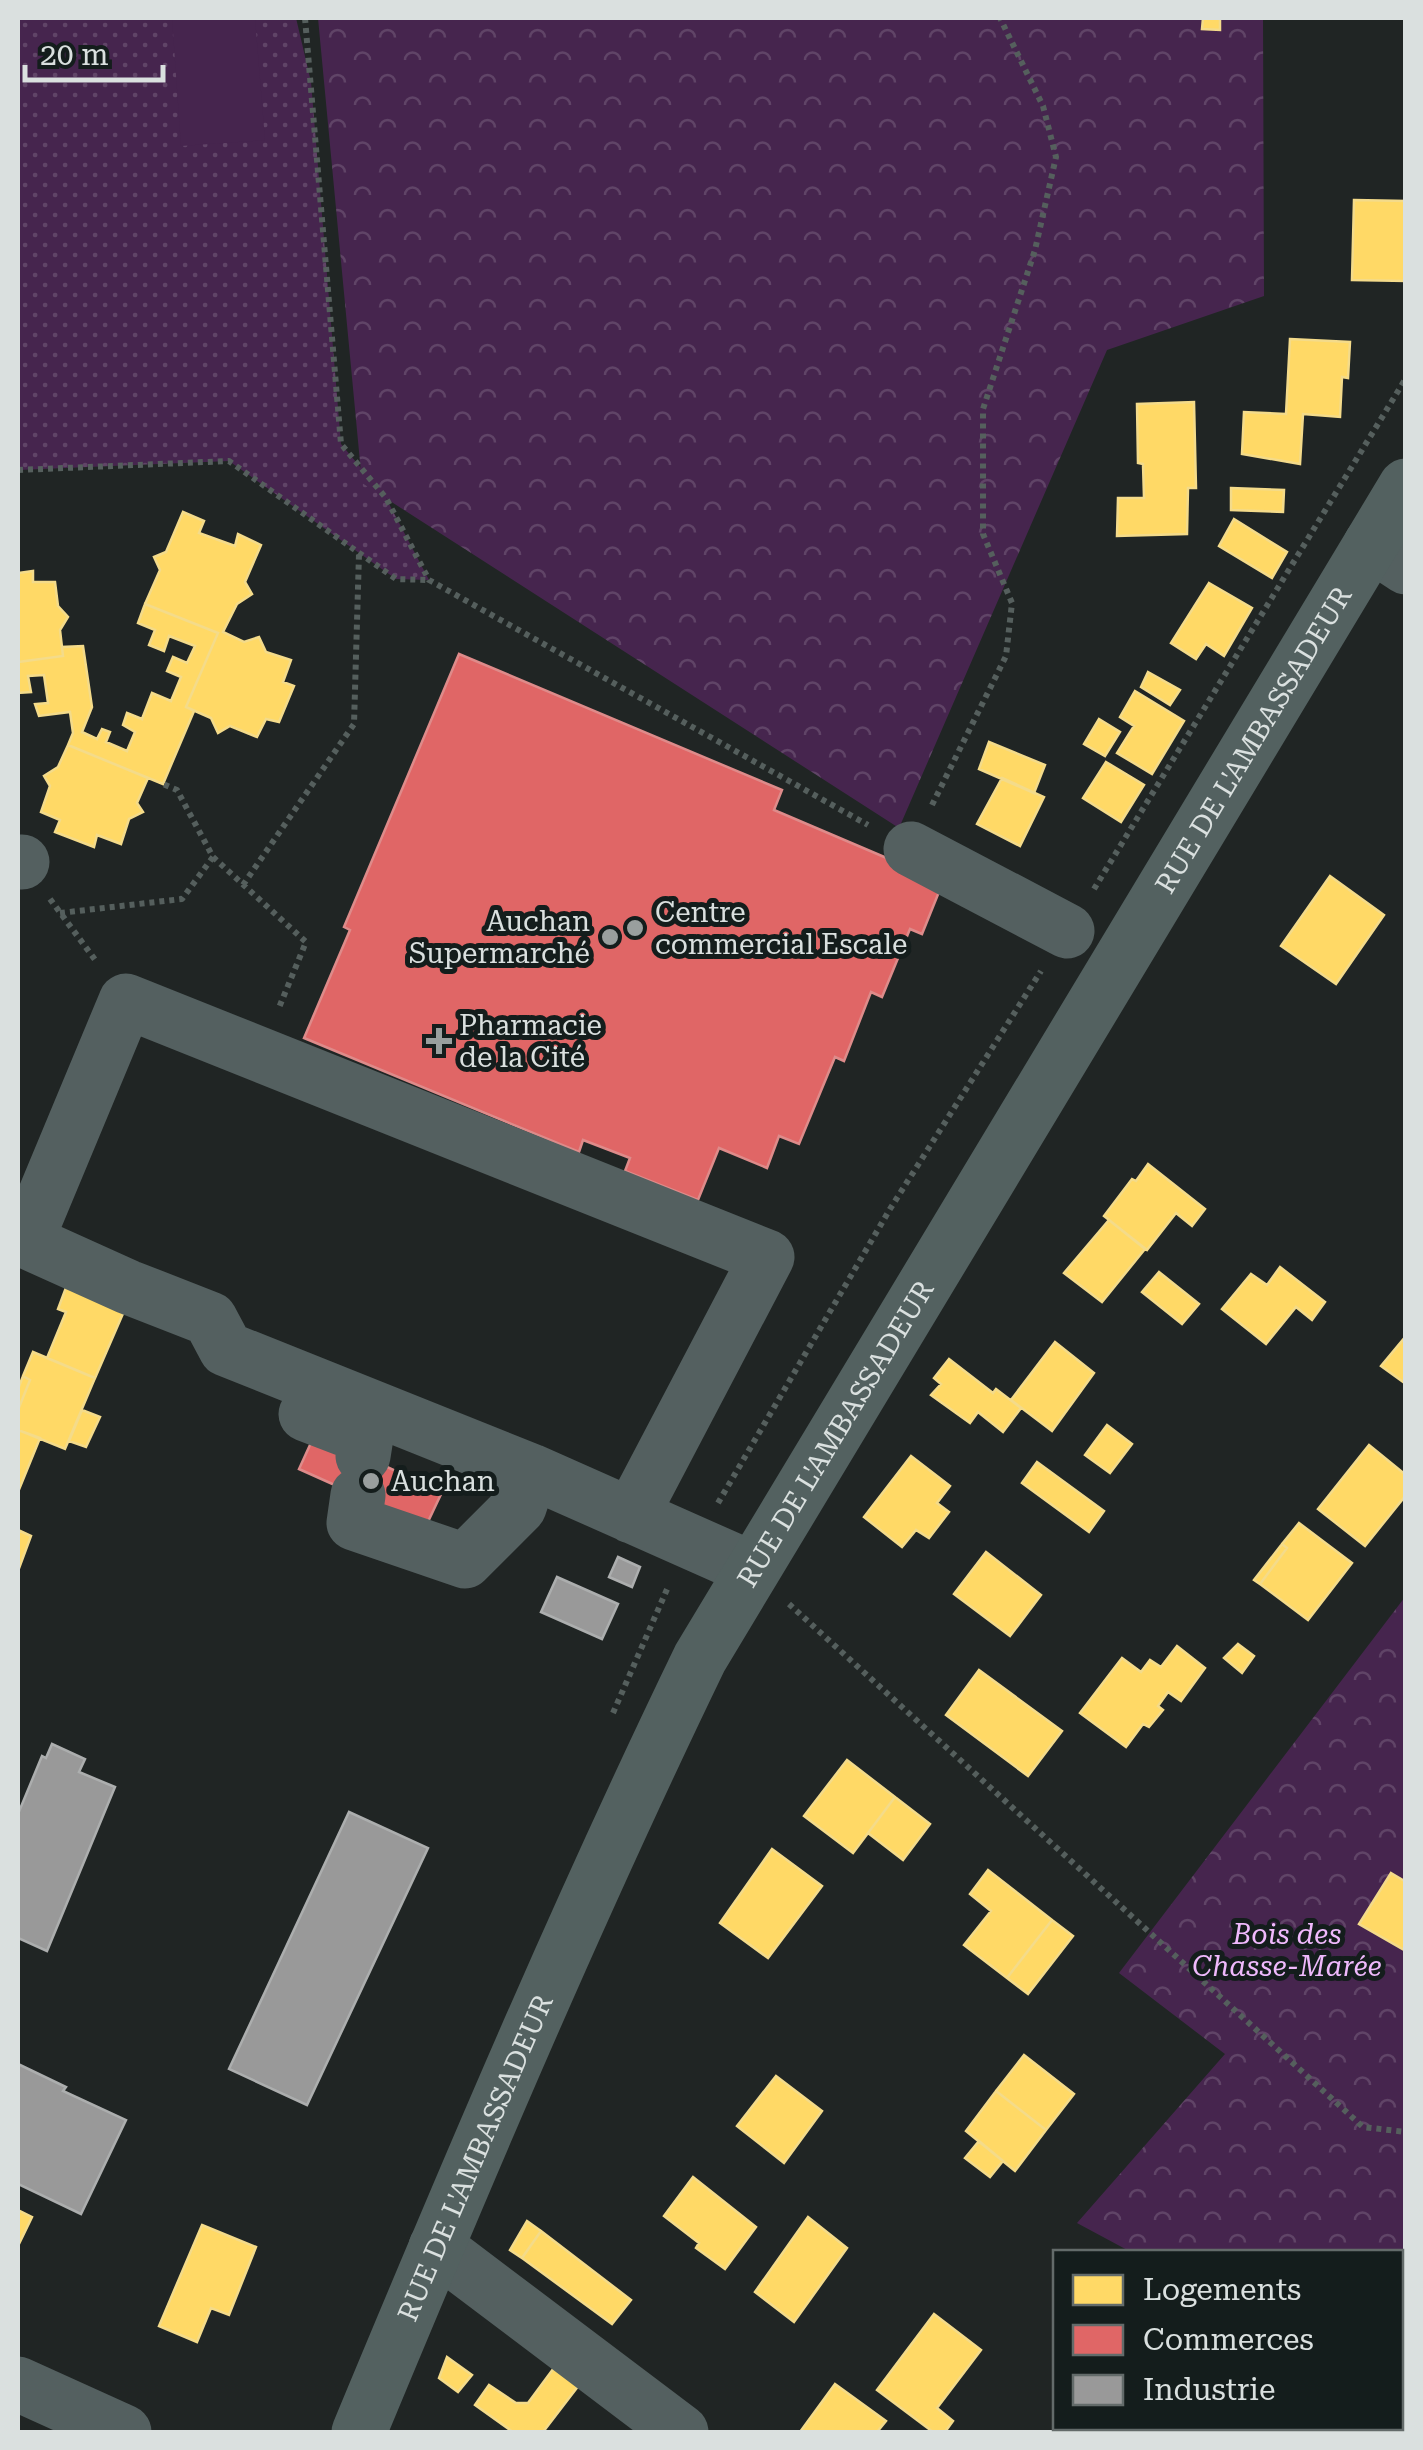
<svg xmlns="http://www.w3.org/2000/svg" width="1423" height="2450" font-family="'Roboto Serif',serif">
<defs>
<pattern id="grass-dots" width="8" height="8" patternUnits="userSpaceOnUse" patternTransform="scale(2.5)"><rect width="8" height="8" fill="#46254e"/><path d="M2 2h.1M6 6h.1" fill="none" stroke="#604467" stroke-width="1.8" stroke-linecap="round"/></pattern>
<pattern id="forest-crowns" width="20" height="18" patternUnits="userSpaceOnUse" patternTransform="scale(2.5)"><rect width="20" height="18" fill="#46254e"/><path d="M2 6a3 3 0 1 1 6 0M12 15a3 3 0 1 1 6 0" fill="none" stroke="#604467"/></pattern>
</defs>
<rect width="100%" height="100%" fill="#202524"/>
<!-- grass -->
<path fill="url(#grass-dots)" d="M18,18h278l15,64 30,362 45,54 43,82 -33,-1 -167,-118 -211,9z"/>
<!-- forest -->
<path fill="url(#forest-crowns)" d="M318,18h945l1,278 -157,54 -208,478 -537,-345z
M1405,1597v810l-5,-3v-152h-269l-54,-29 148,-169 -106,-81z"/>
<!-- pitch -->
<path fill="#46254e" d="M172,18h83l10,122 -84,6z"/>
<!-- homes -->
<path fill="#ffd966" stroke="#f4db8a" stroke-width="2.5" d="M1203,18h17v12l-18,-1z
M1354,200l52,1v80l-54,-1z
M1290,339l60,3 -2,36 -6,-1 -2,40 -37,-3 -3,50 -58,-10 2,-42 42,2z
M1194,402l2,86h-8l-1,46 -70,2 1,-38h26l-1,-34 -5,-1 -1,-59z
M1231,488l53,2 -1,22 -52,-2z
M183,512l21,9 -5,12 36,13 3,-12 23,11 -16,37 7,12 -15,10 -14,28 21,10 15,-5 7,15 25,8 -8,22 11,4 -15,36 -13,-3 -9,18 -27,-11 -12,7 -7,-15 -25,-11 32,-74 -73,-29 15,-34 -6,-13 12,-5z
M1234,519l53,33 -15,26 -53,-32z
M33,571v11h22l3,24 10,11 -8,13 3,26 -45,6v-89z
M1209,583l43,25 -28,48 -18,-12 -10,15 -25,-16z
M145,604l73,29 -32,74 8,4 -31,73 -95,-39 5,-12 -3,-21 -31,4 -4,-12 13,-1 -4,-28 -16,1 3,16 -13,1v-31l45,-6 -1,-9 21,-1 9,61 -10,25 15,7 5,-10 8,3 -4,10 21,9 8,-19 -12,-7 4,-12 15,6 10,-26 19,8 10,-24 -14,-6 6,-14 14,6 8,-17 -26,-10 -5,15 -15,-6 6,-15 -17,-7z
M1148,672l32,18 -10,15 -29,-18z
M1135,691l49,30 -32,53 -35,-21 17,-27 -14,-9z
M1099,719l21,13 -15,24 -21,-12z
M989,742l56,23 -11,28 -55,-24z
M68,745l80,33 -11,25 6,9 -14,7 -8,25 -24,-9 -3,12 -39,-15 5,-12 -19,-8 9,-26 -6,-10 14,-9z
M1106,762l38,23 -23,37 -38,-24z
M1002,778l42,19 -24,49 -43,-22z
M1330,876l54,39 -48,69 -55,-38z
M1148,1164l57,45 -13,17 -16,-13 -29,37 -43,-34 28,-37 4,2z
M1109,1220l36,29 -43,53 -38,-29z
M1280,1267l45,35 -13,18 -16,-13 -30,37 -44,-35 29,-35 16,11z
M1159,1272l40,32 -17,20 -40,-32z
M67,1285l58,24 -30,69 -48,-20 19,-46 -8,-3z
M1406,1336v48l-25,-18z
M1055,1342l39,31 -42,58 -41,-31z
M33,1352l62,26 -30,71 -47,-19v-20l12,-30 -7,-4z
M949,1359l44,34 3,-4 25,19 -18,24 -25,-20 -8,11 -39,-28 10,-11 -7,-6z
M23,1376l7,4 -12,30v-21z
M82,1410l18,7 -14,30 -17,-6z
M1107,1425l25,19 -22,29 -25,-18z
M18,1430l22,8 -22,54z
M1369,1445l37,30v20l-41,51 -47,-37z
M911,1456l39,30 -13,17 12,9 -20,26 -13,-8 -14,17 -38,-30z
M1037,1462l67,49 -15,21 -67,-49z
M1299,1523l53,40 -44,57 -48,-36 27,-36 -5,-4z
M18,1530l13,6 -13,35z
M1282,1544l5,4 -27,36 -6,-4z
M986,1552l55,43 -31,41 -56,-42z
M1238,1644l16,12 -12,17 -18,-15z
M1177,1646l28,22 -24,33 -13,-9 -10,14 5,4 -14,17 -6,-3 -17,23 -46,-34 42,-55 19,14 9,-12 11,7z
M979,1670l83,61 -34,45 -82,-61z
M847,1760l48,37 -42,56 -49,-37z
M895,1797l35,27 -27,36 -35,-27z
M772,1849l50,37 -54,72 -48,-35z
M988,1870l64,50 -45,58 -43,-33 27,-34 -21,-17z
M1391,1873l15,9v69l-47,-27z
M1052,1920l21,16 -45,58 -21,-16z
M1024,2055l50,39 -28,36 -50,-39z
M776,2076l46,35 -38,52 -47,-37z
M996,2091l50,39 -31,41 -49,-40z
M979,2141l24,20 -13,16 -25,-19z
M693,2177l63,50 -31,42 -29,-21 3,-5 -35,-27z
M18,2210l14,7 -14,29z
M808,2217l39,31 -53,74 -39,-30z
M527,2221l14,10 -19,27 -12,-8z
M202,2225l54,22 -27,68 -18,-7 -14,34 -38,-16z
M541,2231l90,69 -19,24 -90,-66z
M934,2314l47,36 -44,58 16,13 -8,11h-12l-56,-42z
M447,2357l25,18 -14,17 -19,-14z
M562,2357l24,19 -43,56h-30l-38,-27 14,-20 27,18h12z
M835,2384l51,37 -9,11h-77z
M1221,2428h84l-4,4h-73z"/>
<!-- shops -->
<path fill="#e06666" stroke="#de8b8a" stroke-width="2.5" d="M459,654l323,136 -8,20 169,72 -21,52 -12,-5 -28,68 -11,-5 -27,69 -9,-4 -36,87 -20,-8 -12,32 -48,-20 -21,52 -73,-29 5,-13 -47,-18 -4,12 -275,-114 46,-108 -6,-3z
M315,1434l127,58 -16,34 -127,-57z"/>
<!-- industry -->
<path fill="#999" stroke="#acaeae" stroke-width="2.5" d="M618,1557l22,10 -8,20 -23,-10z
M557,1577l61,27 -16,35 -61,-27z
M52,1744l33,15 -6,13 36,15 -68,164 -29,-13v-124l24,-58 4,2z
M349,1812l79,36 -121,257 -78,-36z
M18,2064l48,23 -3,4 63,29 -45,94 -63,-30z"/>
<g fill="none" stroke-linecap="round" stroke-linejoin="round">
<!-- path -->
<path stroke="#555f5d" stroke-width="6" stroke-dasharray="5 5" stroke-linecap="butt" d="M305,18l36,426 45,54 43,82 439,245
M18,470l211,-9 167,118 33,1
M932,805l74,-149 6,-53 -29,-69v-125l52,-159 21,-93 -13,-51 -43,-88
M213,857l93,85 -28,68
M243,885l111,-161 5,-170
M1094,889l312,-511
M50,899l46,62
M60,913l122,-14 31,-42 -36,-67 -14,-6
M718,1503l172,-294 151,-238
M789,1604l574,523 43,5
M613,1713l55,-126"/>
<!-- minor -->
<path stroke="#546060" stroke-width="55" d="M1371,544l35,23
M911,849l156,82
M18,862h4
M306,1414l60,23 -3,19
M358,1495l-4,28 111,38 54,-54 12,-36
M631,1516l136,-259 -641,-256 -100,240 102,46 82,32 16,30 305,122 221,98
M436,2247l245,185
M18,2384l106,48"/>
<!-- major -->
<path stroke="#536160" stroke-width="55" id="s1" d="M359,2432c108,-260 218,-520 341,-774l706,-1172"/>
</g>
<!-- markers -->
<g fill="#999f9e" stroke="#141d1c" stroke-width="4">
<circle cx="635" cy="928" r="10"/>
<circle cx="610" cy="937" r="10"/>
<path d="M434 1026h10v10h10v10h-10v10h-10v-10h-10v-10h10z"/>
<circle cx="371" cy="1481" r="10"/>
</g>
<g text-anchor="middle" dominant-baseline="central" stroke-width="10" stroke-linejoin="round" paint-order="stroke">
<!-- street labels -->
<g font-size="28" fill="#dae0df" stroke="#141d1c">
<text stroke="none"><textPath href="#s1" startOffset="1918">RUE DE L'AMBASSADEUR</textPath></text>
<text stroke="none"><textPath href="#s1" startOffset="1108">RUE DE L'AMBASSADEUR</textPath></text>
<text stroke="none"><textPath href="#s1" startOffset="298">RUE DE L'AMBASSADEUR</textPath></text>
</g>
<!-- poi labels -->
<g font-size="28" fill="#dae0df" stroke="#141d1c" text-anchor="start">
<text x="655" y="912">Centre<tspan x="655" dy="32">commercial Escale</tspan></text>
<text x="590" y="921" text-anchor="end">Auchan<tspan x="590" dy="32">Supermarché</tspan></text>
<text x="459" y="1025">Pharmacie<tspan x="459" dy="32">de la Cité</tspan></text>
<text x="391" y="1481">Auchan</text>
</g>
<!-- park labels -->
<g font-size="28" font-style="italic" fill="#efb9fc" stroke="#141d1c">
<text x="1287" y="1934">Bois des<tspan x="1287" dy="32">Chasse-Marée</tspan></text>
</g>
</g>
<!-- border -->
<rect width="1423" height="2450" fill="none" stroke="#dae0df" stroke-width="40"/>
<!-- legend -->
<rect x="1053" y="2250" width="350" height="180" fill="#141d1c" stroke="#636b6a" stroke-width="2.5"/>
<rect x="1073" y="2275" width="50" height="30" fill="#ffd966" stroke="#636b6a" stroke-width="2.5"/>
<text x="1143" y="2300" font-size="30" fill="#dae0df">Logements</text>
<rect x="1073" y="2325" width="50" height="30" fill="#e06666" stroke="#636b6a" stroke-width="2.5"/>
<text x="1143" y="2350" font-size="30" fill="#dae0df">Commerces</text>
<rect x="1073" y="2375" width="50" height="30" fill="#999999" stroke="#636b6a" stroke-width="2.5"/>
<text x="1143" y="2400" font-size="30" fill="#dae0df">Industrie</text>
<!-- scale -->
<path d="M25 65v15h138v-15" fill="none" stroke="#dae0df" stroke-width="5"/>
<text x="40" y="65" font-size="30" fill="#dae0df" stroke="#141d1c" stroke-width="8" paint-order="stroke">20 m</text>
</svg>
